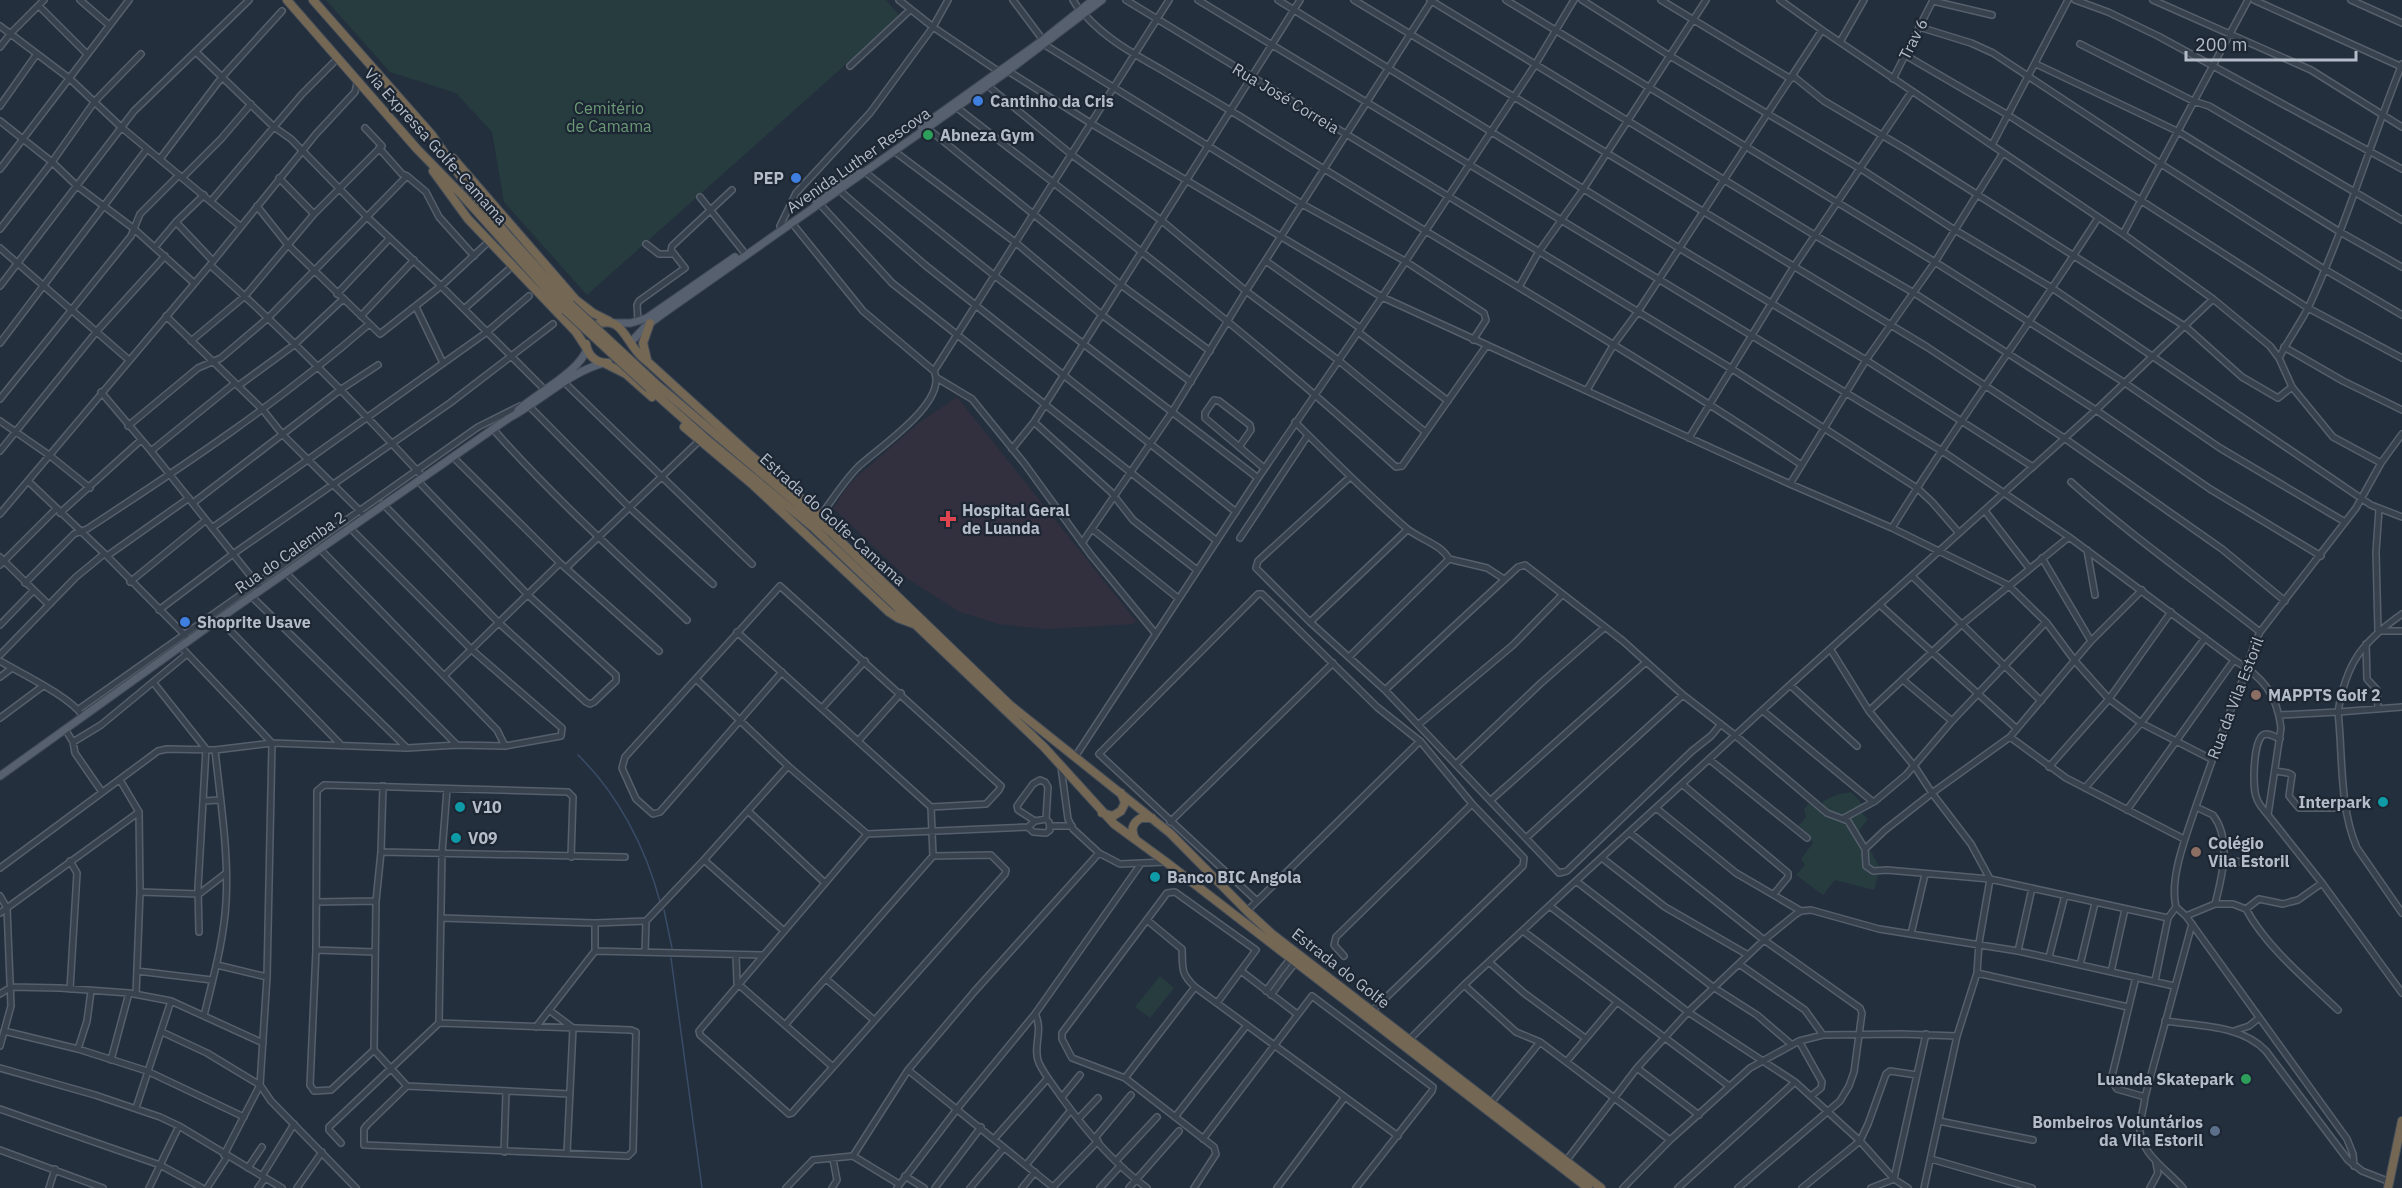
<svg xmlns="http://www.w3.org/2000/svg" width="2402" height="1188" font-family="'IBM Plex Sans',sans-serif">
<rect width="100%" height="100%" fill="#242f3e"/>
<!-- medical -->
<path fill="#32303f" d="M957,397l179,224 -3,3 -83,5 -26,-2 -25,-3 -39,-12 -52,-33 -75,-71 19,-27 68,-59z"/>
<!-- green -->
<path fill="#263c3f" d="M326,0h560l14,16 -313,279 -83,-93 -12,-70 -36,-39 -66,-21z
M1851,792l10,10 -1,9 8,8 -9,11 21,38 -6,22 -39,-10 -12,15 -27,-20 9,-10 -4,-6 12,-16 -15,-17 8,-9 -2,-8 7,-8 12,5v-5l13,-6z
M1160,976l14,12 -24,30 -15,-11z"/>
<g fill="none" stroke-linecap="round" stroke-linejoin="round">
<!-- stream -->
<path stroke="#394c67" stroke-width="1.5" d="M578,755c40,39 68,93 82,147
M664,910l8,38
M671,958l31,230"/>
<defs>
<path id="minor" d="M80,0l29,25
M899,0l34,27 65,44
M1013,0l30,40
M1073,0l7,11
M1126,0l606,369 185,119 15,14 27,31
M1198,0l744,451 127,86 165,123c29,17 43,34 47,68l-13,87 54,68 80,110
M1278,0l401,248 187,112 167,107
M1354,0l573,347 137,91 158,111 63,52
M1430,0l386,236 98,57 182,117 114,79 111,67
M1506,0l429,262 190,121 95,65 125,74
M1582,0l88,56 191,113 94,61 97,58 319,217 31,12
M1661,0l130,79
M1780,0l42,30 301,204 90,65 57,47 9,12 13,29 41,50 48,26
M2075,0l33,12 50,24 244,133
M2153,0l158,70 91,57
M2254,0l148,67
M2351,0l51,23
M1933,1l59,14
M39,6l48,48
M1085,15c21,24 49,39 77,55 30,18 60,35 90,54 181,115 370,220 548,340
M0,26l69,52 52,49 119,99
M1919,27l52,16 22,10 168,111 163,105 78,46
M1840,42l24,-42
M2080,44l113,57 16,5 193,114
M1045,45l257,159 103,57 79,52 2,7 -13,20
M0,47l10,-13 34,-34
M196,52l78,75 17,12 75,77 75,70 103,103
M1905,55l103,60 300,193 94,50
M2036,64l143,68 161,100 62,35
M850,66l60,-56
M1008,71l84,53 290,173 408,187 102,44 116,57 38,37 29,39 34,38 32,24 70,36
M1793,76l31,25 83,49 279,177 56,50 36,21 14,-11
M1893,79l40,-79
M987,85l85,70 90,66 84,70 92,69 86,71
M0,106l36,-51
M956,107c150,116 300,232 440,360l6,-1 85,-121
M0,121l52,41 25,24 56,42 61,55
M927,128l194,157 89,66
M1992,145l76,-145
M894,151l121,91 87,73 89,67
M160,159l62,-82 60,-66
M0,169l129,-169
M865,172l130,104 263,202
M407,176l19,16 13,25 35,39
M182,178l39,-39 30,-35
M279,178l35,36
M839,190l86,75 311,247
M700,197l43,54
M211,201l91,-107 31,-31
M819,203l73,80 325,258
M257,206l31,39 92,89 61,-48 44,-41
M176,222l37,39
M792,223l71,88 71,60c15,31 -56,77 -76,96 -14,14 -25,32 -37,48
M780,226l16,-33 74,-80 63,-86 15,-27
M0,229l52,-67 43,-61 46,-47
M2123,234c42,-78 83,-156 125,-234
M646,244l13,10h15
M155,247l21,-25 28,-27
M0,248l129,112
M1266,261l94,67
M210,265c75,66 145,138 213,212
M0,286l134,-175 115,-111
M1519,287l19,-34 46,-65 122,-188
M337,294l52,-55
M416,307l27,56
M464,309l44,-39
M166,316l97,94 20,25 82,81
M361,316l53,-56
M638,321l-1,-16 2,-4 46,-33 -14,-18 1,-4 60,-56
M1358,332l90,69
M191,341l54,-45 69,-82 68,-68 -17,-18
M0,343l147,-194
M2284,347l59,34 59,29
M2279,358c9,-18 21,-34 30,-52 36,-78 61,-162 93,-242
M934,371l235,-371
M937,378l35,21 52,64 67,92 64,78
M565,383l187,181
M238,386l56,-41 49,-46
M1587,390l27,-46 23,-31 185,-283
M101,392l50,59 110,138
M0,399l131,-163 9,-22 39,-39
M530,407l100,101 83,76
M0,421l49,34 41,33
M1034,422l77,70 22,28 64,50
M1295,422c36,36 72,72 110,105 13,12 35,16 44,32l-100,98
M128,426l70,-58 23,-10 47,-40 139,-142 -5,-2 -23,-26
M493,429c60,68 128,129 194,191
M1689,438l104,-170 119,-177
M1239,447l12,-17 -1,-5 -31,-24 -5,-1 -9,13v5l59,50
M1012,449l22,-27 50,-79 216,-343
M0,451l97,-120 68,-75
M151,451l84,-68
M453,457l107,106 99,88
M1350,477l-92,84 -2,7 54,54 75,68 174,183 8,-2 125,-120 19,-15 10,-12
M28,481l79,75 78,79
M2071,482c60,54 126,100 189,150
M1790,484l76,-124 69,-98 68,-109
M193,503l147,-113 38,-25
M383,504l116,119 87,79 4,2 4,-2 22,-21v-6l-88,-80 -110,-114
M2379,509l-3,43 2,79h24
M1985,511l44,57
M60,513l81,-73
M0,514l210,-249 106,-131 39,-42 2,-9
M212,528l275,-196 42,-36
M1892,528c65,-106 139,-205 206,-310
M1092,529l86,69
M1240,538l68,-103
M1082,543l90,-131 74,-121 186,-291
M319,548l178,182 8,16
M2087,550l8,45
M107,556l82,-58
M0,557l49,48
M2042,558l49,83
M1449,559l38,9 17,11
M0,565l56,-56
M566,568l133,-127
M285,572l172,173
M1912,576l129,125
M130,582l76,-62
M25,583l49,-49 13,-5c98,-64 194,-128 282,-205
M251,596l156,152
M1880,605l137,124
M159,610l74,-56 217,-151 103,-79
M219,619l123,127
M1310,622l97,-92
M0,625l33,-34
M737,632l194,175 2,49
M2366,644l1,35 10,11 1,19
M180,646l92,97
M1831,650l38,61 46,56 17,26 39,51 19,35 -11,64 -2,30 -20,63 -33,152
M0,655l76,-78 28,-23
M0,661c22,13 69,35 83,55
M782,672l-122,140 -7,2 -17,-15 -14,-31 3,-11 155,-171 221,200 -2,4 -13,14 -55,3
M444,676l116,-113
M0,677l12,-9
M696,679l92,87 79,68
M1903,680l49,41
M153,682l53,67 -8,139 1,44
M1790,685l67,61
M1385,690l133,-123 7,-2 98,76 60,54 53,41 91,77 21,8 17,28 1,17 7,5 14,-1 103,9 178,39
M2402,707l-64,5c5,44 1,95 19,136l45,65
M822,708l43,-47
M79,709l399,-282 42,-21
M1763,711l109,90
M1869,711l92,-86 108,-88
M2280,715l58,-3c8,-49 24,-70 64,-98
M0,718l43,-32
M1418,725l95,-80 49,-50
M65,729l8,13 2,11 27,39
M2010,737l56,41 118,61
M859,740l42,-47
M73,742l28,-17 86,-71
M272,743l-5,234 -7,108 11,16 85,87
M1075,757l183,-279 124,-181 153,-232 39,-65
M1710,760l97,78
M1456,764l85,-81 63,-55
M1061,767l7,52 5,10 26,24 21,11 45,-2
M2049,767l60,-68 62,-87
M2276,771l12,2 4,2 -3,21 10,12h47
M120,780l19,32 1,80 -4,102
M1683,785l105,88v4l-14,17
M2085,788l56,-65 64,-85
M1491,800l155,-138
M203,801l17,-1
M1656,808l80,65 65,38
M2127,810l107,-150
M748,811l76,71
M2268,815c-4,-5 -9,-10 -11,-16 -5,-10 -4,-57 6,-64 5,-3 12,2 17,4
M1844,818l31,-17 31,-26 46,-54 94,-99
M1035,821l-7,6 5,5 13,1 4,-3 -1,-8 -3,-3 -11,2 -17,-11 -1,-4 16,-22 7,-4 5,2 3,5 -2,32
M1170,822l163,-159
M1050,826h22
M1630,833l134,107 96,68 2,5 -8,59 -5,14 -9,15 -102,87
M1526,838l157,-143
M1865,849l20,-19 47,-37 78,-56 81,-96 51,-51
M381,852l244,5
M1602,858l63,49 83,48
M2223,859l30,5
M704,860l79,70
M70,861l7,12 -7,116
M0,868l158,-117 9,-2 48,1 57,-7 135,5 50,-3 48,1 56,-10 1,-8 -90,-78 -123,-123
M1576,881l137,106 44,28 35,30
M140,892l59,2 26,-20
M0,896l7,12 4,98 -11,40
M1257,901l-158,-147 159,-160h4l115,113 44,35 52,63 51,53 -1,8 -151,145
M317,902l59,-1
M2215,904h18l13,5c21,39 60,70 92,101
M1551,907l137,105 107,70 65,59 34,38 14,9
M2246,909l13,-10 24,5 7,-2 8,-2 24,-17
M1247,911l173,-170
M0,913l139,-101
M2186,916l29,-12c7,-27 17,-64 -2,-89l-17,-8
M441,918l154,5 51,-2 58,-61 84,-94
M1147,920l35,29c1,19 -2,24 13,38l203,149
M1523,931l206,155
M1911,934l14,-60
M316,950l59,2
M595,951l167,4
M2018,951l14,-63
M645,952l1,-31
M736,955l1,28 96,84
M1344,956l-10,-11 2,-8 136,-133
M2049,957l16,-62
M1489,962l35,31 61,45
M1739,964l66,46 18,25
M217,965l50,12
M2080,965l15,-62
M137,971l75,9
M1241,971l56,43
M2111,972l14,-63
M1279,973l11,-14
M1977,973l151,34
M1284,977l11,-14
M2136,977l-25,103 6,9 28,8
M826,979l48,41
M2155,981l13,-63 8,-11
M1464,985l52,47 24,10 130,98
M1266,991l11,-15
M0,994l11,-7 49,1 69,5 42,8 92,42
M1271,995l11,-15
M549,1010l24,18 -6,125
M1035,1014c9,16 -3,34 4,49 6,13 15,23 23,35 24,33 52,66 85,90
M204,1016c9,-38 20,-76 22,-114 3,-49 -6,-104 -11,-152
M2165,1021c34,5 77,4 101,30l82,109 14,11 28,11
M439,1023l3,-170 5,-64
M785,1025l148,-169 58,-1 15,15 -1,4 -213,239 -3,1 -89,-79 -1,-4 168,-197 161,-7
M536,1027l59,-76v-28
M4,1031l74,18 69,22 97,46
M2234,1031l15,-5 10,-8
M162,1032l45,21 53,32 -36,70
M1409,1040l55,-55 112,-104 214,-196 306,-275 117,-111
M1799,1041l23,41 -1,6 -10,8
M78,1049l9,-28 4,-30
M374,1050l-43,40 -17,1 -4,-6 6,-135 1,-159 7,-6 244,7 5,5 -2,60
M111,1060l18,-67
M1567,1061l50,-59
M0,1068l95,27 65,22 19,9 103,62
M1637,1068l62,47
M908,1070l146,118
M1125,1078l70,-91
M407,1086l163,8
M1062,1097l18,-22
M1491,1103l49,-61
M136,1108l35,-107
M0,1109l160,56 42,23
M1175,1117l72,-92
M1078,1119l20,-21
M1939,1121l94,19
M1095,1138l36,-43
M994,1139l54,-61
M1203,1139l109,-143 121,91 -1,4 -76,97
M341,1143l-12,-13v-3l110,-104 192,7 5,2 -3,119 -5,5 -264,-11v-16l3,-4 40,-39 -33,-36 2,-149 5,-49 2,-66
M0,1150l103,38
M504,1152l2,-60
M853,1156l55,-86 66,-78 125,-139
M1931,1159l101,29
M1116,1161l41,-44
M1566,1161l71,-93 51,-56 76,-72 32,-26 5,-3 10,-1 68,19 139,22 156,35
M1026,1165l45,-55
M2354,1166l-1,-12 -6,-15 -161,-223 -10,-9c-7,-29 10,-70 19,-98 15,-42 29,-84 46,-125 7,-18 10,-35 19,-52l96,-124 25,-45 21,-29
M248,1168l14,-21
M262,1176l32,-52
M905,1176l19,12
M1053,1187l45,-46
M49,1188l6,-19
M149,1188l30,-62
M207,1188l20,-31
M258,1188l7,-10
M297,1188l25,-36
M786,1188l27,-28 40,-4 46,28
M832,1188l5,-8 -4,-21
M897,1188l60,-79 78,-95 105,-149
M935,1188l46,-61
M970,1188l34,-40
M1022,1188l13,-16
M1100,1188l20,-22
M1129,1188l50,-57
M1194,1188l22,-34 -2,-7 -89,-69 -53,-20 -10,-19v-6l105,-140 8,-1 81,58 -39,53
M1277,1188l68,-91
M1623,1188l47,-48 80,-72 49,-27 24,-6 77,-1 57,2
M1678,1188l117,-106
M1802,1188l58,-47 8,-17 18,-50 4,-3 27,4
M1871,1188l23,-9 32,-145
M2150,1188l8,-15 -2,-10
M2183,1188c-15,-18 -45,-35 -43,-62 1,-10 4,-19 5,-29l47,-173"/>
<path id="major" d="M921,127l122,-87 50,-40
M815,201l43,-30
M613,323h18l16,-5 88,-61
M631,342l14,-15 19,-14 344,-242 94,-71
M518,410c19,-17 61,-38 69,-61
M0,776l219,-157 290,-201c31,-16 60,-46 95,-55"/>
<path id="highway" d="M287,0l130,149 45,46 103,115
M313,0l119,135 37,54 40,48 61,67
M453,158l123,142 17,13 16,8
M433,171l35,48 108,113 11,17
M596,325c22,-10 28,10 39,24 4,6 9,10 14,14l99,90 73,62 7,11
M586,344c2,12 10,19 22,19
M647,360l-4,-17 7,-20
M604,363l22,11 26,23
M655,383l178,151 177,171 160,128 77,78 25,23 329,254
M649,388l56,50 109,90 230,219 70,77 52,38 422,326
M684,427l69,58 136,127 9,6 16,6
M1102,813l11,3 8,-5 4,-8 -4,-10
M1136,840c-6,-9 -4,-17 5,-22h11
M2388,1188l14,-67"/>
</defs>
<!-- minor casing -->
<use href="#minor" stroke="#565f6c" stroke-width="8"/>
<!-- major casing -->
<use href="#major" stroke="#414a57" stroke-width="9"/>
<!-- highway casing -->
<use href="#highway" stroke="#434c59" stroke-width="10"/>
<!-- minor -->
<use href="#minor" stroke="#38414e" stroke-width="5"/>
<!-- major -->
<use href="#major" stroke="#56606e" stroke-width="7"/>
<!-- highway -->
<use href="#highway" stroke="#746855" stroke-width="8"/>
<defs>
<path id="highway-bridge" d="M570,304l85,79
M565,310l84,78"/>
</defs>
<!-- highway-bridge casing -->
<use href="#highway-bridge" stroke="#434c59" stroke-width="10" stroke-linecap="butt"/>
<!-- highway-bridge -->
<use href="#highway-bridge" stroke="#746855" stroke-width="8"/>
</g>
<!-- markers -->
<g fill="#3f7fe0" stroke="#1d2633" stroke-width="2">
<circle cx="978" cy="101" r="6"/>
<circle cx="796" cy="178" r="6"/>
<circle cx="185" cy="622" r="6"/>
</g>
<g fill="#2e9e5b" stroke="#1d2633" stroke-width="2">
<circle cx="928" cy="135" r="6"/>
<circle cx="2246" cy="1079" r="6"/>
</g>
<path fill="#e0444e" stroke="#1d2633" stroke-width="2" d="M945 510h6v6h6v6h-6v6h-6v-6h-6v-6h6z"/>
<g fill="#8d6e63" stroke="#1d2633" stroke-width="2">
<circle cx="2256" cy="695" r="6"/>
<circle cx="2196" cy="852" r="6"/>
</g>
<g fill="#0f9aa8" stroke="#1d2633" stroke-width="2">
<circle cx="2383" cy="802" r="6"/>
<circle cx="460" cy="807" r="6"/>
<circle cx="456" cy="838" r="6"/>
<circle cx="1155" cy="877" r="6"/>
</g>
<circle fill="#5c6f8a" stroke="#1d2633" stroke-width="2" cx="2215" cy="1131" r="6"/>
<g text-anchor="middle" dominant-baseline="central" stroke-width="4.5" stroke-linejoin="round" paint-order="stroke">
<!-- street labels -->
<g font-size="16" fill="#b4bcc9" stroke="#1d2633">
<text transform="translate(1913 39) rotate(-63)">Trav 6</text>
<text transform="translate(1286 98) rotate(31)">Rua José Correia</text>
<text transform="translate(436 146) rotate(48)">Via Expressa Golfe-Camama</text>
<text transform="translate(858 160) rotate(-35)">Avenida Luther Rescova</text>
<text transform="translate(833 519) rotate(42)">Estrada do Golfe-Camama</text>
<text transform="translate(290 552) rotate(-35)">Rua do Calemba 2</text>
<text transform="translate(2235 698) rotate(-69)">Rua da Vila Estoril</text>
<text transform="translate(1341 968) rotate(38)">Estrada do Golfe</text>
</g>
<!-- poi labels -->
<g font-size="16" font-weight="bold" fill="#b4bcc9" stroke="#1d2633" text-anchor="start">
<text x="990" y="101">Cantinho da Cris</text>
<text x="940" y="135">Abneza Gym</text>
<text x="784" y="178" text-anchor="end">PEP</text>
<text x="962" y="510">Hospital Geral<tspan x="962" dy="18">de Luanda</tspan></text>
<text x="197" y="622">Shoprite Usave</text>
<text x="2268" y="695">MAPPTS Golf 2</text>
<text x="2371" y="802" text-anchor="end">Interpark</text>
<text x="472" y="807">V10</text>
<text x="468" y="838">V09</text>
<text x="2208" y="843">Colégio<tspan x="2208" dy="18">Vila Estoril</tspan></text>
<text x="1167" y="877">Banco BIC Angola</text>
<text x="2234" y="1079" text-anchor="end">Luanda Skatepark</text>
<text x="2203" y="1122" text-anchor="end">Bombeiros Voluntários<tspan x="2203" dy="18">da Vila Estoril</tspan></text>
</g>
<!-- park labels -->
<g font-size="16" fill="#6b9a76" stroke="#1d2633">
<text x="609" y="108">Cemitério<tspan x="609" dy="18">de Camama</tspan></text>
</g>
</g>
<!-- scale -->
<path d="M2186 51v9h170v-9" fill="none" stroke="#b4bcc9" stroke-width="3"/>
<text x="2195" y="51" font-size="18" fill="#b4bcc9" stroke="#1d2633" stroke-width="4.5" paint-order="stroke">200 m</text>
</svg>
